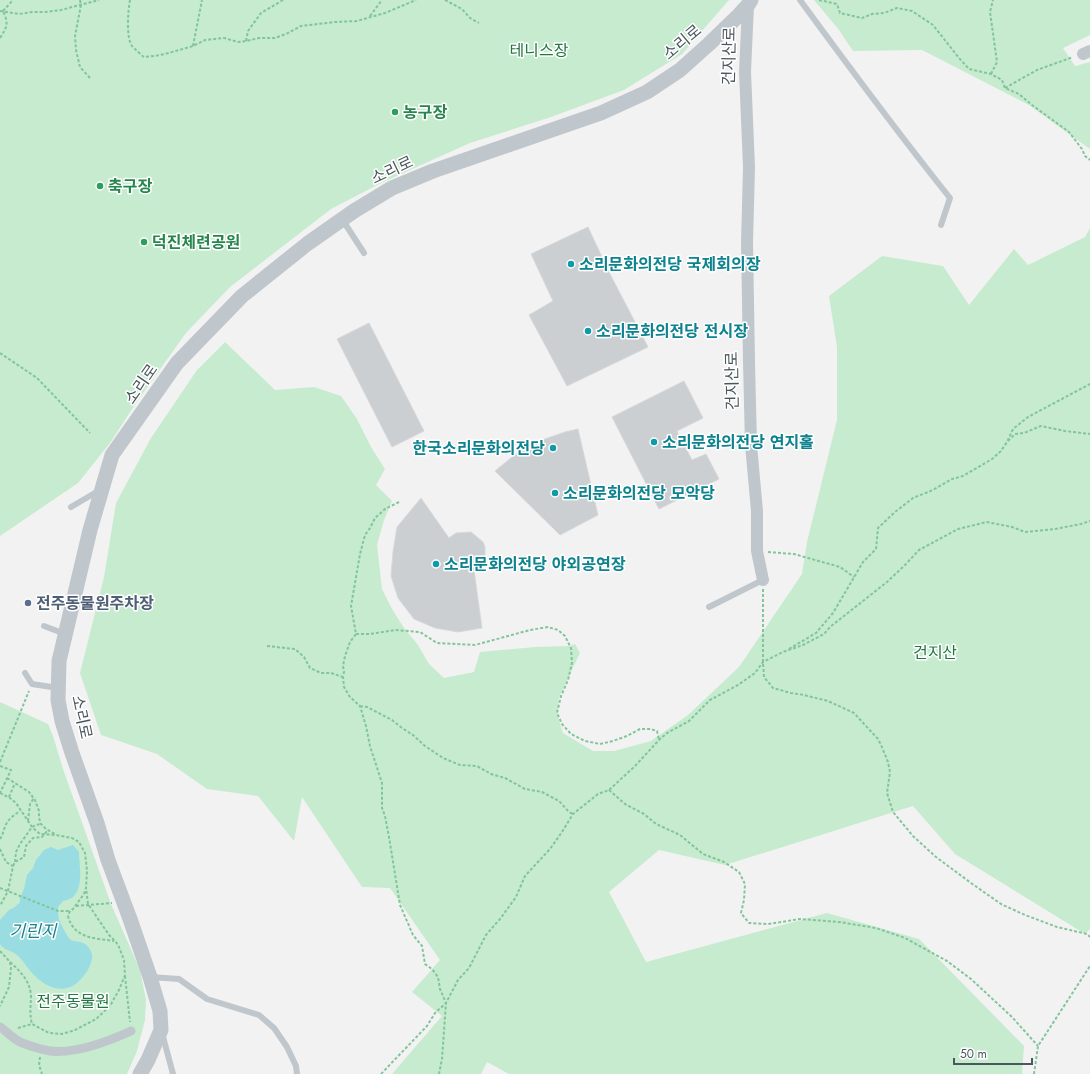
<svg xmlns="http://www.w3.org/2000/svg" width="1090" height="1074" font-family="Jost,'Noto Sans KR',sans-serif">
<rect width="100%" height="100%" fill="#f3f2f2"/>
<!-- green -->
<path fill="#c6ebcf" d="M0,0h729l-47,54 -58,36 -73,27 -81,26 -89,40 -50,26 -101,78 -44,46 -48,67 -28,43 -32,40 -78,53z
M814,0h276v35l-27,13 12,18 15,-4v87l-61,-44 -107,-55 -69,1 -14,-21z
M1090,228v701l-5,5 -130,-80 -42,-48 -188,59 -66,-15 -50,42 37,70 181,-49 92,26 105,107 -2,28h-513l-22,-12 -6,12h-89l50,-58 -30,-24 28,-32 -50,-72 -28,-1 -60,-90 -8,44 -36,-45 -51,-7 -50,-35 -56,-19 -21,-62 24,-96 12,-74 35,-65 46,-68 28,-28 50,48 39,-3 27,9 16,23 14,28 14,22 -9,16 16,16 -8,19 -7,25 5,44 10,20 12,19 14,17 11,19 15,14 30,-6 6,-20 55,-5 35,-1 5,-2 5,9 -21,44 -2,17 6,19 30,18h21l37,-10 37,-26 51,-48 63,-93 5,-32 30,-122v-73l-8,-51 53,-40 61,10 26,39 45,-56 14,16 57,-28z
M0,702l48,22 5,12 10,33 48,135 29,66 6,30 -1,20 -8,31 -10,23h-127z"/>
<!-- water -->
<path fill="#99dde3" d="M73,845l6,7c0,13 5,33 -5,44 -3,3 -7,4 -11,5l-5,6c0,4 0,8 1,12 1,4 9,19 12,21 4,2 9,1 12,3 5,2 10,9 9,15 -1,9 -7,17 -13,23 -15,15 -34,6 -46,-7 -6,-6 -9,-13 -16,-19 -5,-5 -13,-4 -17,-11v-24l9,-10 6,-3 5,-5v-4l4,-9 3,-14 6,-7 3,-8 8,-10 7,-3 7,3z"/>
<!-- building -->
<path fill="#cccfd2" stroke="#d6d9dc" d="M588,227l22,47 38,73 -81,39 -38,-71 24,-14 -22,-47z
M369,323l55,108 -32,16 -55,-108z
M684,381l19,37 -26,13 15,29 14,-6 13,25 -60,30 -47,-92z
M578,429l20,86 -38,20 -65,-64 17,-14 30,-17 23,-8z
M421,498l28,40 7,-5 15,-1 12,10 2,5v11l-11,12 8,58 -24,4 -23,-4 -21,-9 -16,-21 -7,-22 2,-24 4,-25z"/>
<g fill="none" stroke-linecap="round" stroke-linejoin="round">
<!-- path -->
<path stroke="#82c59b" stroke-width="2" stroke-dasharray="3 2" stroke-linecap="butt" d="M80,0l1,5 -6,31 1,14 4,17 10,11
M130,0c-2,10 -4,38 2,46 4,4 8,8 12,11l10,-1 11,-2 28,-8 12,-6 19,-2 14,4 8,-1 13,-3h16l11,-4 15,-8 34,-4 22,-1 28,-8 31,-13
M445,0l17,9 8,9 9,5
M819,0l18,4 3,9 22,5 10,-4 12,-1 13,-5 15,3 21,14 26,33 10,11 22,5 11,6 3,8 14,6 13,11 37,27 13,17 3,7 5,4
M0,11l19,3 13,-2h13l16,-2 38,-10
M3,11l10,-11
M370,16l12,-16
M0,38c7,-11 9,-14 3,-27
M246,41l2,-10 13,-18 22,-13
M193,46l9,-46
M991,74l6,-12 -7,-50 3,-12
M1005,88l32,-18 36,-13
M0,353l37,25 53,55
M1008,441l7,-7 9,-1 17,-7 24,5 25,3
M399,502l-14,7 -10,9 -5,10 -5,7 -5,19 -9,52 5,28 -6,8 -5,14 -2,10 1,6 -1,5 1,10 6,10 10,9 6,20 4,20 12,37v25l3,8 4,21 11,68 13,30 9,11 3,18 7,5 6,8 2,12 6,14 -4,56 -3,15
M768,552l26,2 46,13 14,10
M763,589v73l1,15 9,11 18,5 13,2 24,6 26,12 24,26 3,6 7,17 2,10 -3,21 6,19 20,24 23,21 35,26 30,21 24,11 32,12 30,7 3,3
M356,634h14l26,-4 24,2 17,11 38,2 55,-15 18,-3 10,3 7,6 6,12 1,15 -4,17 -7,16 -4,17 5,11 9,10 14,7 15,3 13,-3 14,-5 13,-7h10l7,2 2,9
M267,646l28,3 9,8 6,11 11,5h10l12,4
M789,649l27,-16 17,-20 30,-51 13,-13 2,-21 17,-16 18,-14 20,-8 19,-11 11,-3 29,-17 9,-8 6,-9 6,-13 15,-12 62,-33
M360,706l7,1 25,13 10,8 11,7 12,11 18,12 17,7 17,1 14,8 14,4 20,11 17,3 17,9 10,11 4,2
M0,762l29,-71
M0,766l11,4 -11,23
M7,778l22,14 6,8 4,11v7l2,6 5,5 9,5
M609,790l16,14 19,10 12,10 24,11 23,19 21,8 15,10 6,12 -1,16 -3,13 8,10 19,1 32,-5 39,3 37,6 29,10 42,23 24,18 41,38 26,29
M0,793l10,5 6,5 16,24 8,7 16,1 16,3 7,4 6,11 1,8 1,10 -1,17 -2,6 -11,15 -3,2 -2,5c6,23 27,22 46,25
M9,797l6,-14
M28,821l2,-17 4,-6
M0,839c3,-4 3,-8 5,-12 2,-7 9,-12 15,-16
M0,849l6,13 7,4 -5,25 -8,15
M15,862l1,-10 4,-8 12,-17 4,-2 5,-1
M13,866l2,-4 9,-5 2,-11 7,-8 9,-1 6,-7
M0,888l58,23h12
M76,906l36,-3
M0,951l10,11 1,6 -2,19 -9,19
M10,962c11,10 20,19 21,34 0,11 -2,16 1,28
M125,976l5,46
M18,1028l14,-4 17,9 13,1 13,-4 21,-11 14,-13 9,-16 6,-15 -1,-15 -5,-13 -3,-5 -7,-7 -21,-31 -2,-16
M40,1057l-1,8 3,9
M381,1074l46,-48 8,-13 11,-10 12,-23 11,-12 17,-33 14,-16 16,-22 9,-21 25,-27 12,-17 11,-18 25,-20 11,-4 26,-24 24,-26 8,-7 22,-12 21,-21 28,-15 17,-12 8,-11 20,-10 20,-7 21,-11 6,-7 57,-45 18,-17 14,-15 39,-21 29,-7 25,5 13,5 30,-3 26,-5 9,-3
M1034,1074l4,-28 52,-80"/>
<!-- service -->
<path stroke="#bfc7cc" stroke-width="6" d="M800,0c49,67 98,133 150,198l-9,27
M342,219l22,34
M71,507l29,-17
M709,607l54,-27
M44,626l21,8
M25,673l7,11 26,4
M150,977l29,2 28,20 52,16 15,13 13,19 9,19 1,8
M162,1033l11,41"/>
<!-- pedestrian -->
<path stroke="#bfc7cc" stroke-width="9" d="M0,1027c7,5 13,11 20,15 7,3 23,8 30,9 24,3 59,-10 81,-20"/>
<!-- minor -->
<path stroke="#bfc7cc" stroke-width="12" d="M748,5l-3,67 4,95 -2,76 2,119 2,83 6,66v40l6,29
M1083,54l7,-3"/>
<!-- tertiary -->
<path stroke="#bfc7cc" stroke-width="15" d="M140,1074l8,-14 13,-30 -1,-19 -10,-34 -20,-58 -22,-59 -11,-37 -25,-70 -10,-32 -4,-21 1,-39 31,-131 22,-75 65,-92 65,-67 65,-52 47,-33 38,-23 41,-17 168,-58 46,-21 33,-22 29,-26 28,-27 11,-12 3,-5"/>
</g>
<!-- markers -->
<g fill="#2e9e5b" stroke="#fff" stroke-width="1.5">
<circle cx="395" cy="112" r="4"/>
<circle cx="100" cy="186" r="4"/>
<circle cx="144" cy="242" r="4"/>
</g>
<g fill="#0f9aa8" stroke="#fff" stroke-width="1.5">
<circle cx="571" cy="264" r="4"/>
<circle cx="588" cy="331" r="4"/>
<circle cx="654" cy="442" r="4"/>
<circle cx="553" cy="448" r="4"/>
<circle cx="555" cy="493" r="4"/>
<circle cx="436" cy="564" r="4"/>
</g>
<circle fill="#5c6f8a" stroke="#fff" stroke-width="1.5" cx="28" cy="603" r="4"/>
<g text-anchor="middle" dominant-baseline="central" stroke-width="3" stroke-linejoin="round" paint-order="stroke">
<!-- street labels -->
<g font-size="16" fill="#4b575d" stroke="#fff">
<text transform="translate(682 42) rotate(-40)">소리로</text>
<text transform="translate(729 56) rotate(-89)">건지산로</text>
<text transform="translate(392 170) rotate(-25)">소리로</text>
<text transform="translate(732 381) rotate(-91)">건지산로</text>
<text transform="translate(141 384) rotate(-55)">소리로</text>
<text transform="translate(82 717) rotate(78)">소리로</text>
</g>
<!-- park labels -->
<g font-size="16" fill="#237742" stroke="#fff">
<text x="539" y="50">테니스장</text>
<text x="935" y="652">건지산</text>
<text x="73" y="1001">전주동물원</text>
</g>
<!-- leisure labels -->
<g font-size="16" font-weight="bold" fill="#27864d" stroke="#fff" text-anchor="start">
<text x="403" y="112">농구장</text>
<text x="108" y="186">축구장</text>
<text x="152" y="242">덕진체련공원</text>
</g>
<!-- culture labels -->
<g font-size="16" font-weight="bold" fill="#0d838f" stroke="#fff" text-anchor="start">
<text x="579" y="264">소리문화의전당 국제회의장</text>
<text x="596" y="331">소리문화의전당 전시장</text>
<text x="662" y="442">소리문화의전당 연지홀</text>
<text x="545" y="448" text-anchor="end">한국소리문화의전당</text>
<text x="563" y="493">소리문화의전당 모악당</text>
<text x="444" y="564">소리문화의전당 야외공연장</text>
</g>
<!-- service labels -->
<g font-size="16" font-weight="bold" fill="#4e5e75" stroke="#fff" text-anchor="start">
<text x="36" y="603">전주동물원주차장</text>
</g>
<!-- water labels -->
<g font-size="17" font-style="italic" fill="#1c8088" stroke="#fff">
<text x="33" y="931">기린지</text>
</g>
</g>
<!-- scale -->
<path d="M954 1058v6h78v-6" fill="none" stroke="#4b575d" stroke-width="2"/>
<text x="960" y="1058" font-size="12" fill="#4b575d" stroke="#ffffff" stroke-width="3" paint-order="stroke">50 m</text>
</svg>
